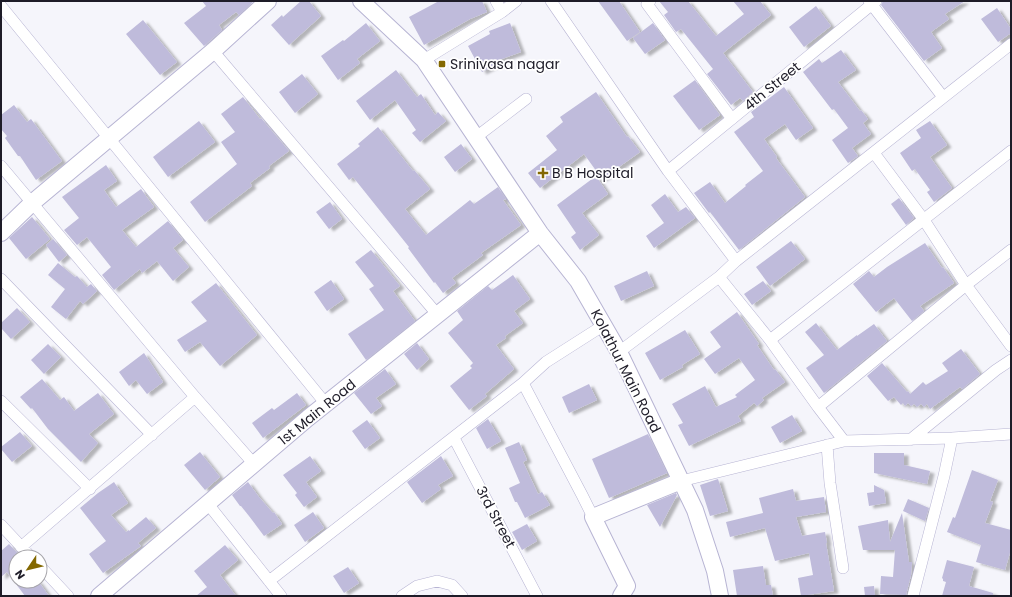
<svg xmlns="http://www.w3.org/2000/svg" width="1012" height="597" font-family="Poppins,sans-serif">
<defs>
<filter id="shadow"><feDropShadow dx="4.5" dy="2.5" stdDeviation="1" flood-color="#0004"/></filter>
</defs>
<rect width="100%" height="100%" fill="#f5f5fb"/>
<!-- building -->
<path fill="#bfbbdb" filter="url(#shadow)" d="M202,1h52l-15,14 -3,-3 -17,13 3,5 -18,16 -20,-23 22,-17z
M301,1h8l12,15 -32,29 -18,-20 11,-10 1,2z
M439,1h43l5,11 -17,7 -46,26 -15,-28z
M598,1h21l21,31 -13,9z
M659,1h29l28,35 28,-22 -11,-13h27l11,14 -48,38 30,39 -10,9 -3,-3 -9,7 -24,-31 6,-5 -32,-40 -5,3 -12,-17 4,-3z
M883,1h82l-20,13 4,5 -18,13 11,16 -18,13 -43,-56z
M816,6l15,20 -27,21 -15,-20z
M997,8l14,21v4l-13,9 -17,-23z
M143,20l34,42 -17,13 -34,-41z
M366,23l14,18 -23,18 3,4 -22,17 -17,-24 22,-16 1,1z
M510,23l11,29 -22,8 2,2 -19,10 -14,-26 22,-12 -1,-3z
M653,23l12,17 -20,14 -12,-16z
M841,50l15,20 -18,12 22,29 1,-1 7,9 -5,4 8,11 -19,14 6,8 -10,7 -16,-23 16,-12 -14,-19 -2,1 -29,-38 16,-13 3,4z
M396,70l21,27 4,-3 14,21 3,-3 8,9 -26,21 -8,-9 4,-3 -21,-30 -25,20 -14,-19z
M302,74l16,20 -23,19 -16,-21z
M695,80l25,35 -21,15 -26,-34z
M784,87l29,41 -17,12 -11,-16 -21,15 13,18 -1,1 29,39 -66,53 -29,-38 -1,1 -15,-20 16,-11 15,21 21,-17 -1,-1 18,-14 -29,-39 20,-15 -3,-5z
M596,92l31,45 1,-1 12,16 -38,27 -18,-25 -44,34 -12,-15 29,-23 -11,-14 17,-14 -3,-5z
M243,97l17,22 1,-1 28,33 -20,15 1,2 -20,15 2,3 -47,36 -15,-20 47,-38 -16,-22 14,-10 -14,-18z
M14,105l13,17 4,-3 31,42 -26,19 -16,-24h-2l-13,-18 2,-2 -6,-7v-14z
M199,121l16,21 -47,35 -15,-20z
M930,121l17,24 -17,12 22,31 -18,14 -7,-10 3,-2 -15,-21 -3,2 -12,-18 21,-15 -5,-8z
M378,127l35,44 1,-1 16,19 -25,20 21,26 44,-35 4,4 24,-17 8,12 -3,1 18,25 -40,28 2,2 -31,23 4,5 -13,10 -8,-11 -1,1 -26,-35 1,-1 -56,-70 -4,3 -12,-16 23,-18 -2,-2z
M461,144l11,15 -17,13 -11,-15z
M106,165l11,16 -13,9 12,17 25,-18 13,18 -32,23 14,17 32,-26 15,19 -10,8 16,19 -16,14 -16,-20 -15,12 -2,-4 -26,21 -12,-15 9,-8 -24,-30 -10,8 -13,-15 15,-12 -17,-21z
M596,176l12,18 -26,19 17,22 -19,15 -9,-13 5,-4 -19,-28z
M665,194l13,18 8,-5 9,11 -41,30 -8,-12 18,-13 -13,-18z
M899,198l15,20 -8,7 -15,-21z
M330,202l12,17 -13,10 -13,-17z
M32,217l18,22 -24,20 -17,-21z
M53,239l14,16 -8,7 -13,-17z
M791,241l14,18 -35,27 -14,-19z
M925,243l17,25 1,-1 11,16 -34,23 4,5 -12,10 -18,-23 -18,14 -23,-28 16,-13 5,6 13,-10z
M371,250l29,36 -7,5 22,30 -49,39 -18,-26 36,-24 -15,-21 5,-3 -19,-24z
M58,263l17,14 2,-1 10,11 4,-3 6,7 -14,13 -3,-3 -14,18 -15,-12 14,-18 -17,-14z
M647,271l7,15 -33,15 -7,-15z
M513,275l17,24 -16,12 9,12 -18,13 1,2 -10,7 18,24 -29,25 2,2 -18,14 -19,-24 22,-18 -2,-2 3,-3 -25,-30 15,-13 -6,-9 31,-25 4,4z
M331,280l13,19 -17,12 -13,-19z
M763,281l8,10 -19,14 -8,-11z
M216,283l41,52 -37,31 -20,-24 -15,10 -8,-12 30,-19 -16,-19z
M17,308l13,14 -19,17 -10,-11v-5z
M737,312l22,32 -2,1 17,25 1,-1 10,13 -23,16 2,2 -7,6 -3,-3 -16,13 3,5 -52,25 -11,-21 5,-2 -11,-19 33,-18 11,21 21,-10 -2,-2 20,-15 -16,-22 -24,16 -11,-15 17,-12 -11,-15z
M816,323l21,27 20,-15v1l17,-12 13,17 -63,52 -18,-25 18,-13 -19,-23z
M685,330l15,24 -18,11 1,2 -23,13 -15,-27z
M417,343l12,16 -12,11 -13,-16z
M48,344l13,13 -17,17 -13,-14z
M961,349l19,25 -18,15 -2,-2 -30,22 -3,-5 -3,3 -3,-3 -4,3 -3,-3 -3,2 -3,-3 -3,3 -2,-3 -2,2 -7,-8 -6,4 -21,-25 15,-13 25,29 1,-1 2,3 13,-12 3,3 22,-14 -6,-8z
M144,353l19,29 -16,12 -11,-14 -7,6 -10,-14z
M385,369l11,15 -20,14 6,8 -11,8 -17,-21z
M42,379l18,21 4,-3 10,14 24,-18 16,21 -25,20 9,9 -17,19 -33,-33 -16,-21 -1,1 -11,-12z
M589,384l8,16 -28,13 -7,-16z
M297,393l9,12 -43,33 -11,-15 20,-15 2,2z
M792,415l10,16 -22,12 -9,-16z
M488,419l13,22 -14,8 -11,-21z
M367,420l13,18 -15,11 -13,-18z
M20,432l12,14 -20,16 -11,-13v-2z
M648,434l19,39 -58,25 -17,-39z
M519,442l8,18 -4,2 15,32 4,-2 8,13 -25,13 -8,-16h-2l-6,-14 11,-5 -15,-35z
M200,452l20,25 -15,13 -21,-25z
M874,453h30v12l26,6 -3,13 -53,-11z
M310,456l11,15 -15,11 11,15 -13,10 -9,-12 2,-2 -14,-18z
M441,456l12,20 -15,9 3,4 -19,14 -15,-21z
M972,470l26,10 -8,21 3,1 -8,21 26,7v19l-6,21 -29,-8 5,-17 -34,-13 6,-15 2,1z
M718,479l10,32 -18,5 -10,-31z
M114,482l14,21 -17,12 15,17 3,-2v1l17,-14 10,11 -18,15 3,3 -38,27 -14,-19 17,-13 -26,-33 18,-15z
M248,482l11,15 14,16 1,-1 8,12 -18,12 -15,-20 -8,-10h-1l-8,-11z
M874,485l10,5 2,13 -17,3 -2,-13 7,-1z
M793,489l3,12 28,-4 2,15 -30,5 6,19 23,-4 2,11h-1l8,48 -33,5 -3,-18 15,-3 -4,-22 -34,8 -10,-33 -35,9 -4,-15 37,-9 -4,-15z
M676,493l1,2 -17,32 -13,-22z
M908,499l21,9 -4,13 -22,-10z
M313,512l11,16 -19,14 -11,-17z
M902,513l7,49h3l-1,13 -5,20 -26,-1 1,-18 12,1 2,-27h-32l-5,-24 30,-6 2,22z
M527,524l10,17 -15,9 -10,-18z
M9,544l12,13h-5v24h22l11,15h-24l-18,-24 -6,5v-26z
M225,545l13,15 -18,15 16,21h-40l11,-9 -13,-16z
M947,560l27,7 -5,19 24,7v3h-51l4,-14 -3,-1v-2l-1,-1z
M763,566l3,19h5l2,11h-36l-4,-26z
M348,567l11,16 -15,10 -11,-17z
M874,586l1,10h-10l-1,-9z"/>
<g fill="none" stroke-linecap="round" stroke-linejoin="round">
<defs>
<path id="street" d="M496,1l6,11
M551,1l117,170 68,90
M650,1l-3,3 85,115
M869,1l74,96
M1,6l325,398
M213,51l224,263
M424,60l78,-48 14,-11
M475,138l51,-39
M874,153l50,67 42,65 45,61
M1,166l194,231 59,67
M668,171l208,-170
M719,277l51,63 48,67 26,34
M1,279l151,156
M770,340l241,-189
M619,352l100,-75 17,-16 275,-217
M1,401l89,88
M818,407l148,-122 45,-35
M454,438l83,158
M910,440l86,-70 15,-10
M827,445l3,38 13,85
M681,481l163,-40 108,-3 59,-4
M208,504l73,92
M593,517l-11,-22 -59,-112 23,-21 58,-37
M1,525l30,32
M21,547l174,-150
M40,566l28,30
M269,581l254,-198
M402,596l15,-10 20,-5 15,4 10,11
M913,596l31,-120 8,-38"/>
<path id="secondary" d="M361,1l63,59 116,173 38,48 41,71 76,158 20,61 5,25
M1,233l31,-30 181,-152 55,-50
M99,596l209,-178 232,-185
M621,596l6,-10 -34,-69 88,-36"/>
</defs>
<!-- street casing -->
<use href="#street" stroke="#b7b4d3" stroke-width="12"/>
<!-- secondary casing -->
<use href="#secondary" stroke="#b7b4d3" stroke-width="18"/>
<!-- street -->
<use href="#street" stroke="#fff" stroke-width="11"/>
<!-- secondary -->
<use href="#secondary" stroke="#fff" stroke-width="16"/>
</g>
<!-- markers -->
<g fill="#836801" stroke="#fff" stroke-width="1.5">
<rect x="438" y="60" width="8" height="8" rx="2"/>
<path d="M541 167h4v4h4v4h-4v4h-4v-4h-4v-4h4z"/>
</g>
<g text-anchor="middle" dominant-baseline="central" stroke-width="3.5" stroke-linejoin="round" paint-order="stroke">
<!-- poi labels -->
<g font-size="14" fill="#1e1c28" stroke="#fff" text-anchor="start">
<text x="450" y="64">Srinivasa nagar</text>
<text x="552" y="173">B B Hospital</text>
</g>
<!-- street labels -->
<g font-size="14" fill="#1e1c28" stroke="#fff">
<text transform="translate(772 86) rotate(-39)">4th Street</text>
<text transform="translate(626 371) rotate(63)">Kolathur Main Road</text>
<text transform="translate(317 412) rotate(-39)">1st Main Road</text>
<text transform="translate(496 517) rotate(62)">3rd Street</text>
</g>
</g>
<!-- border -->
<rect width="1012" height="597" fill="none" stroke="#1e1c28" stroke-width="4"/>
<!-- north arrow -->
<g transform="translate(28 569) rotate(235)"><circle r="19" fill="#ffffff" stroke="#a5a4a9"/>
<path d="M0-3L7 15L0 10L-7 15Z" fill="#836801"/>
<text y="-6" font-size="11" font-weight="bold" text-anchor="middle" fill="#1e1c28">N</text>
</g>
</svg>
